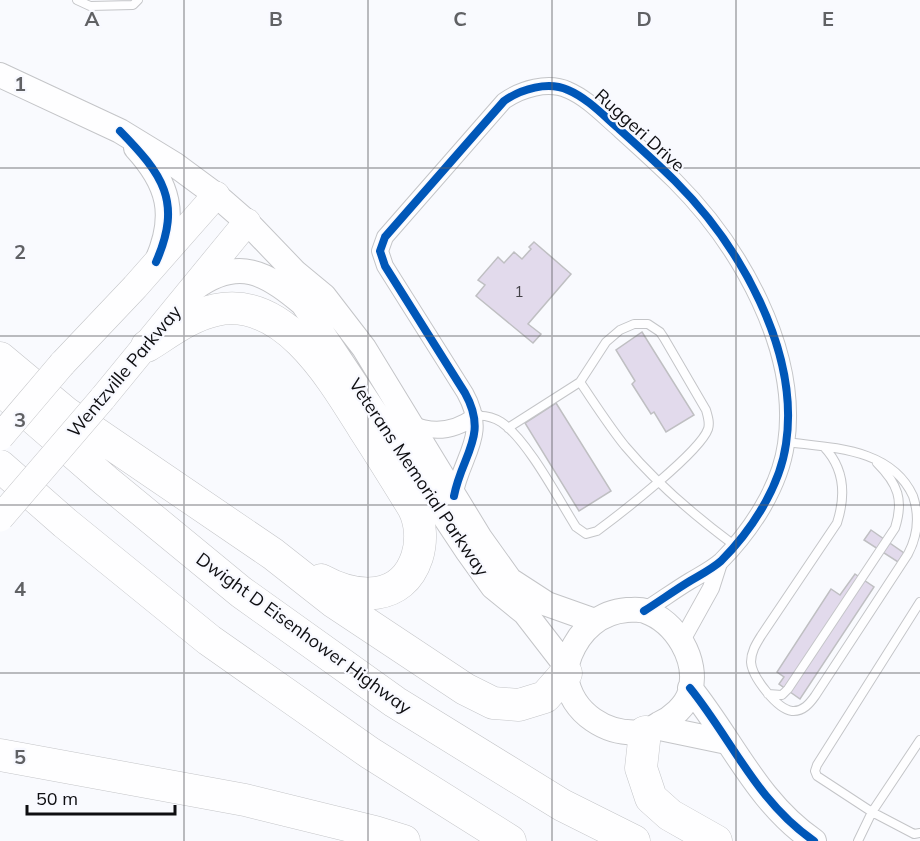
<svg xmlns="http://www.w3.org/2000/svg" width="920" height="841" font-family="Mulish,sans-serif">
<rect width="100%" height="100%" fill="#f9fafe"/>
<!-- building -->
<path fill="#e2daec" stroke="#bfbfc2" stroke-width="1.5" d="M534,242l37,32 -43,50 13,10 -8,9 -57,-47 9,-11 -7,-5 20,-23 6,6 10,-11 8,7 9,-10 -2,-2z
M642,332l52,83 -28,17 -12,-20 -3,2 -19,-30 3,-3 -19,-31z
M556,403l55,88 -32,20 -54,-88z
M871,530l33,23 -6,9 -34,-22z
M855,574l19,13 -74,112 -21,-15 5,-7 -7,-5 54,-83 9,6z"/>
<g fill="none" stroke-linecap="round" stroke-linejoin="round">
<defs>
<path id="lane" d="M77,0l13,6 43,-1 5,-5
M580,382c15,22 29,44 45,64 32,38 70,70 109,99
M475,416c9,-1 18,1 26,6 26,17 58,78 75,105l10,7 11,-3c23,-17 103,-79 111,-102 2,-6 0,-12 -2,-19l-42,-72 -4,-6 -12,-8h-14l-14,6 -14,12 -26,40 -72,46
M787,442c45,6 104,6 126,54 7,21 5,39 -5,58l-93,142c-5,7 -12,16 -23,15 -15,-2 -40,-34 -41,-49 0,-10 5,-18 10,-26l76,-113c9,-28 7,-55 -13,-76
M768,694l14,1 6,-6 107,-161c9,-28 3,-44 -18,-65
M920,740l-48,72 42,22 6,-1
M858,841l14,-29 -55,-36 -2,-5 2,-6 103,-163"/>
<path id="street" d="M411,424c23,10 44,7 64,-8
M454,496c8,-42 35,-60 11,-103l-80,-127 -5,-15 5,-14 119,-136c17,-12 44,-20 64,-11 19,8 35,25 50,38 20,18 39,35 57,53 64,64 125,169 111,263 -6,43 -35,87 -65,117 -9,8 -21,14 -31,20 -15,9 -30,20 -46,30
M681,642l30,-54 8,-25"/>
<path id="secondary" d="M0,75l120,56 54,33 42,31 31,27 48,50 29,24 40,52 116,190 30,42 37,24 48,17
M136,148c33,36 41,67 21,113
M295,272l8,32 165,248 25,35 32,26 41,53
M195,288c43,-31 71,-16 108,16
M627,610c6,0 13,-1 18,1 31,11 54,49 45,81 -4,14 -18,26 -31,32 -5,3 -10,7 -16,8 -36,4 -71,-18 -77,-55 -2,-7 2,-15 4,-22 10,-25 30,-43 57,-45z
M690,688c42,52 67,114 124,153
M655,727l72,15"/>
<path id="primary" d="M62,364l73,-77 81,-92
M102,399l145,-177"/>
<path id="highway" d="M147,346c21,-13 44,-31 69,-36 69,-15 118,71 148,119 17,26 33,52 49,78 8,15 9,34 4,50 -15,46 -61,42 -96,23
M0,358l66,55 207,141 61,48 131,87 28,14 26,2 26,-8 21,-24
M0,389l106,92 135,111 154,110 167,103 72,36
M0,466l65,57 144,117 161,113 140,88
M645,732l-4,36 10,30 19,17 46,26
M0,755l245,45 130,32 29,9"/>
</defs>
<!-- lane casing -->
<use href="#lane" stroke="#c4c5c8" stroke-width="10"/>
<!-- street casing -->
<use href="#street" stroke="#c4c5c8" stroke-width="18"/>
<!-- secondary casing -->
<use href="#secondary" stroke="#c4c5c8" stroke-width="26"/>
<!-- primary casing -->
<use href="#primary" stroke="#c4c5c8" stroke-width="28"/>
<!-- highway casing -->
<use href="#highway" stroke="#c4c5c8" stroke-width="33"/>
<!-- lane -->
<use href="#lane" stroke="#fefeff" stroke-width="8"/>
<!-- street -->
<use href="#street" stroke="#fefeff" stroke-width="16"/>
<!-- secondary -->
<use href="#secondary" stroke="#fefeff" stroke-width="24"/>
<!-- primary -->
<use href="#primary" stroke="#fefeff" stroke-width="27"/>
<!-- highway -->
<use href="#highway" stroke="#fefeff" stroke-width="32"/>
<defs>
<path id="primary-bridge" d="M0,437l62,-73
M0,518l102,-119"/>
</defs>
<!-- primary-bridge casing -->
<use href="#primary-bridge" stroke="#c4c5c8" stroke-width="28" stroke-linecap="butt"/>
<!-- primary-bridge -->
<use href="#primary-bridge" stroke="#fefeff" stroke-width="27"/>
<defs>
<path id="cycleway" d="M120,131c42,43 63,70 36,131
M454,496c8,-42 35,-60 11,-103l-80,-127 -5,-15 5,-14 119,-136c17,-12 44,-20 64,-11 19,8 35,25 50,38 20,18 39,35 57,53 64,64 125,169 111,263 -6,43 -35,87 -65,117 -9,8 -21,14 -31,20 -15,9 -30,20 -46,30
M690,688c42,52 67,114 124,153"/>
</defs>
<!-- cycleway casing -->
<use href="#cycleway" stroke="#f8f9ff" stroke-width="11"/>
<!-- cycleway -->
<use href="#cycleway" stroke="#0057b8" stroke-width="8"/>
</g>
<!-- grid -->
<path fill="none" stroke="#606164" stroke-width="1.5" stroke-opacity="0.55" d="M184,0v841M368,0v841M552,0v841M736,0v841M0,168h920M0,336h920M0,505h920M0,673h920"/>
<g text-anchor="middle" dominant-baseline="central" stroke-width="4.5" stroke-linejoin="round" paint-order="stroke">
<!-- number labels -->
<g font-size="15" fill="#434148">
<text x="519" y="291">1</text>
</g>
<!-- street labels -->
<g font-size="18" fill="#0e0e11" stroke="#f8f9ff">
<text transform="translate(640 130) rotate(42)">Ruggeri Drive</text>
<text transform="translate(124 371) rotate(-50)">Wentzville Parkway</text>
<text transform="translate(419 477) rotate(56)">Veterans Memorial Parkway</text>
<text transform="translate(304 633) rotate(36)">Dwight D Eisenhower Highway</text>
</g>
</g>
<g font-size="20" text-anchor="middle" font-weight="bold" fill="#606164" stroke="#f8f9ff" stroke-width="4.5" stroke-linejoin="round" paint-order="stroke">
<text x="92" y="26">A</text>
<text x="276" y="26">B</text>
<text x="460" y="26">C</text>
<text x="644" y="26">D</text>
<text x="828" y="26">E</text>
<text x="20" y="91">1</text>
<text x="20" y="259">2</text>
<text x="20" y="427">3</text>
<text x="20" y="596">4</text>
<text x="20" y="764">5</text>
</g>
<!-- scale -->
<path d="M27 805v9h148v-9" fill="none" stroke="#0e0e11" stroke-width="3"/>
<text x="36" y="805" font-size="18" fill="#0e0e11" stroke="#f8f9ff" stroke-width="4.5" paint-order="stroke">50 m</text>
</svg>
